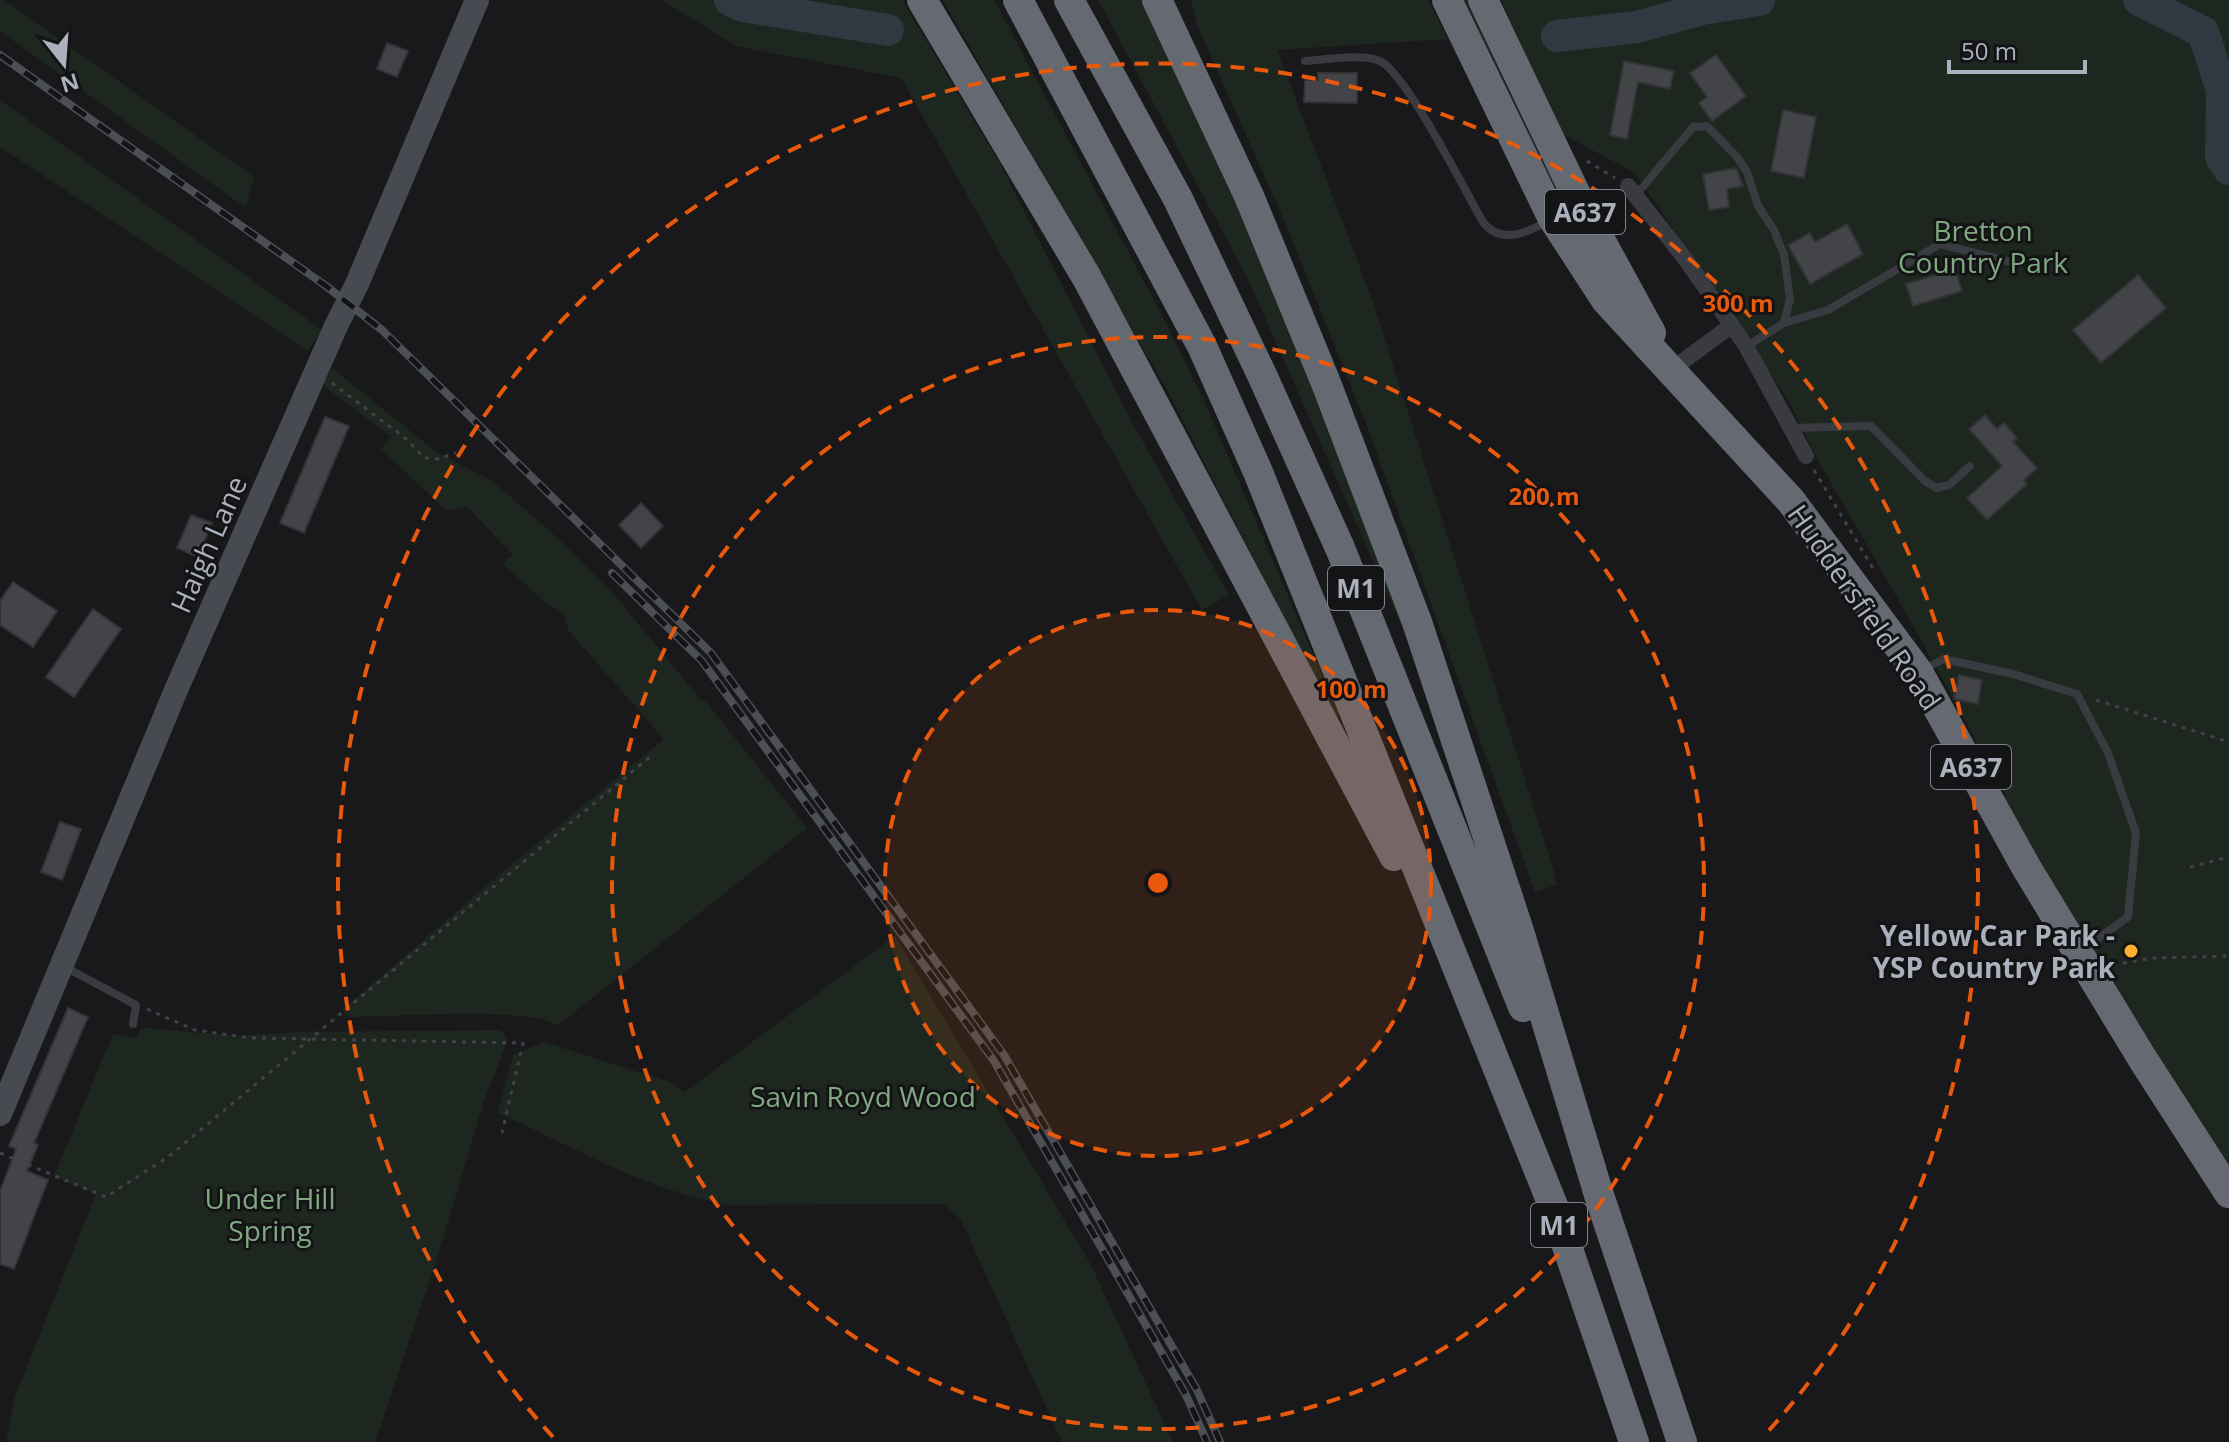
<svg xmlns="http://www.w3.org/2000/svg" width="2229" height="1442" font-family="'Open Sans',sans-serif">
<rect width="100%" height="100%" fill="#19191b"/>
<!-- green -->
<path fill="#1e271f" d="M0,0h4l250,177 -8,31 -246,-177z
M662,0h240l98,164 133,260 96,171 -27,15 -301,-532 -165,-32z
M943,0h51l170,319 42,86 134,312h-5l-168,-327z
M1098,0h48l86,179 125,305 70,205 -24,-60 -156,-352z
M1191,0h237l20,39 -171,11 95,249 186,585 -23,8 -168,-466 -79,-197 -91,-204z
M1462,0h12l90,199h-8z
M1501,0h728v1178l-226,-372 2,-12 -87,-160 -99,-172 -32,-64 -152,-225 -71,-38 -25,-48z
M0,100l322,230 -14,21 -308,-204z
M332,368l104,84 58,30 77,68 42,43 88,107 5,2 101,126 -249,197c-38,-19 -162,-8 -209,-8l-7,-7 164,-141 158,-130 -96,-109 -4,-17 -17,-9 -45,-41 11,-8 -47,-49 -19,5 -66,-62 11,-12 -69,-52z
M895,936l196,329 82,177h-111l-101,-222 -17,-16 -213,1c-82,-13 -157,-58 -233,-92l15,-58 31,-13 126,40 15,10z
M146,1028l89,8 65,-4 201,-2 7,10 -24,61 -48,161 -61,180h-369l8,-43 82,-205 -42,-18 59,-142 23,5 5,-10z"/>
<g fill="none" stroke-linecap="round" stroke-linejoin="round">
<!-- river -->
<path stroke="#2e3941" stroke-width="32" d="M730,0l13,6 145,24
M2139,0l64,32 19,58 -1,67 8,12
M1557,36l80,-9 65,-18 57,-9"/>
</g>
<!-- building -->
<path fill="#434448" stroke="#333338" stroke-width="2" d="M387,43l21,8 -11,26 -20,-8z
M1716,55l30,41 -34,25 -13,-18 8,-6 -17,-24z
M1624,61l50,10 -4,18 -32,-7 -11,57 -17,-4z
M1318,73h39v30l-53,-1 1,-22h13z
M1783,110l33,7 -12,61 -33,-7z
M1736,168l7,18 -16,3 2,18 -20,3 -6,-36z
M1847,224l16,30 -53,30 -22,-39 22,-12 5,9z
M1955,269l7,22 -49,15 -7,-22z
M2138,275l28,33 -65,55 -28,-33z
M1985,415l12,14 7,-6 13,15 -4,4 24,26 -13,12 3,4 -40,36 -20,-22 35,-32 -33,-37z
M325,417l24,9 -45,107 -24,-10z
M641,503l22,23 -22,22 -22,-23z
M191,515l21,8 -14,34 -21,-9z
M13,582l44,29 -24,36 -33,-22v-24z
M93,609l28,20 -47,68 -28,-20z
M1959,675l23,5 -4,24 -24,-5z
M60,822l21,7 -19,51 -21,-8z
M68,1008l20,9 -54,126 4,2 -11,26 21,9 -34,89 -14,-5v-73l16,-42 -7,-3z"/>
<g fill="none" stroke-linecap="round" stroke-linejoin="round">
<!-- path -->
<path stroke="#3f4248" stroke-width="3" stroke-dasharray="4 6" stroke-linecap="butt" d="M1587,161l28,17
M332,383l73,55 19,20 14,1 18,-6
M1814,470l60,100
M2096,700l133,42
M2190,867l39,-10
M2113,965l40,-7 76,-2
M147,1009l48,21 56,8 272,5 -21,90
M0,1153l106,44 62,-40 482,-400"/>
<!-- lane -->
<path stroke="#3a3b41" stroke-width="8" d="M1305,61c20,-1 57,-8 75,0 26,12 85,130 103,161 24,32 66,-3 93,-17
M1636,195l57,-68 14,-1 30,31 10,15 11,34 16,24 10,25 6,44 -6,24 -37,23
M1784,323l44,-13 112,-66 79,20
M1792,428l79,-2 54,55 12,7 12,-3 21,-19
M1922,670l22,-11 69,15 64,20 31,59 28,80 -8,84 -46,33
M63,966l73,39 -3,19"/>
<!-- street -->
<path stroke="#3a3b41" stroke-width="16" d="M1628,186l58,74 60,86 60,110
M1671,370l61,-45"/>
<!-- secondary -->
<path stroke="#474a51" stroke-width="24" d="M0,1114l176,-424 160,-364 21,-42 120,-284"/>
<!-- highway -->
<path stroke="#656972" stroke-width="30" d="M922,0l165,278 307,578
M1018,0l184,346 56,126 296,736 80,234
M1069,0l109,199 84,176 78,173 183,459
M1157,0l92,196 77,187 91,239 102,309 80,264 83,247
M1447,0l105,217 54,83 185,201 127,171 108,195 116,191 87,135
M1483,0l97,203 71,130"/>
<defs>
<path id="rail" d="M0,55l326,231 56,44 329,323 293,402 193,335 23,52
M612,573l90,88 292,400 192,334 21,47"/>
</defs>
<!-- rail casing -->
<use href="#rail" stroke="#4c4f56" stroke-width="8"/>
<!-- rail -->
<use href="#rail" stroke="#141416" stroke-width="5" stroke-dasharray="15" stroke-linecap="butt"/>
</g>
<!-- distance rings -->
<circle cx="1158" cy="883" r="273" fill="#e8590c" fill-opacity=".12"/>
<g fill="none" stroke="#e8590c" stroke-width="4" stroke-dasharray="14 10">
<circle cx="1158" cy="883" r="273"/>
<circle cx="1158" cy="883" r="546"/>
<path d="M553 1437A820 820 0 1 1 1763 1437"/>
</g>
<!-- markers -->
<circle fill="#ffb12e" stroke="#141416" stroke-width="3" cx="2131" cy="951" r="8"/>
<g text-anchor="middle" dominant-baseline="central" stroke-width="6" stroke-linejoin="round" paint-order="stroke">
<!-- shield labels -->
<g fill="#141416" stroke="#7d818a" stroke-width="2">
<rect x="1545" y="190" width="80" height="44" rx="6"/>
<rect x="1328" y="566" width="56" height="44" rx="6"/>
<rect x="1931" y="745" width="80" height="44" rx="6"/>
<rect x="1531" y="1203" width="56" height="44" rx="6"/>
</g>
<g font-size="26" font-weight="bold" fill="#aab0bc">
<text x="1585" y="212">A637</text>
<text x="1356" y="588">M1</text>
<text x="1971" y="767">A637</text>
<text x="1559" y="1225">M1</text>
</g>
<!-- park labels -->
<g font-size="28" fill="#80a881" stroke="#141416">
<text x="1983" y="230">Bretton<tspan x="1983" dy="32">Country Park</tspan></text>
<text x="863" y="1096">Savin Royd Wood</text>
<text x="270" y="1198">Under Hill<tspan x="270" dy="32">Spring</tspan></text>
</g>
<!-- street labels -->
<g font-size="28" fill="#aab0bc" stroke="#141416">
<text transform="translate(208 544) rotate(-66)">Haigh Lane</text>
<text transform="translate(1865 607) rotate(55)">Huddersfield Road</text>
</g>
<!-- poi labels -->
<g font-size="28" font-weight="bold" fill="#aab0bc" stroke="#141416" text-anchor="end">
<text x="2115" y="935">Yellow Car Park -<tspan x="2115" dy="32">YSP Country Park</tspan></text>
</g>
</g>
<circle cx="1158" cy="883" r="12" fill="#e8590c" stroke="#141416" stroke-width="4"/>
<g font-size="24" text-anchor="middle" font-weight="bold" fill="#e8590c" stroke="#141416" stroke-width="6" stroke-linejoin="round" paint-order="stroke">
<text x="1738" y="312">300 m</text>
<text x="1544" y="505">200 m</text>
<text x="1351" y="698">100 m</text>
</g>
<!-- north arrow -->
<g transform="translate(64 64) rotate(163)" stroke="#141416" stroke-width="6" paint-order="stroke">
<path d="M0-6L14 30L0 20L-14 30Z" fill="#aab0bc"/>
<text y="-12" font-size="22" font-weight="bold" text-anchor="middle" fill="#aab0bc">N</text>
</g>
<!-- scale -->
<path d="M1949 60v12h136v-12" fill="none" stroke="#aab0bc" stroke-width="4"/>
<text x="1961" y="60" font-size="24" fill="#aab0bc" stroke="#141416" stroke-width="6" paint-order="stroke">50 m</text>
</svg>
